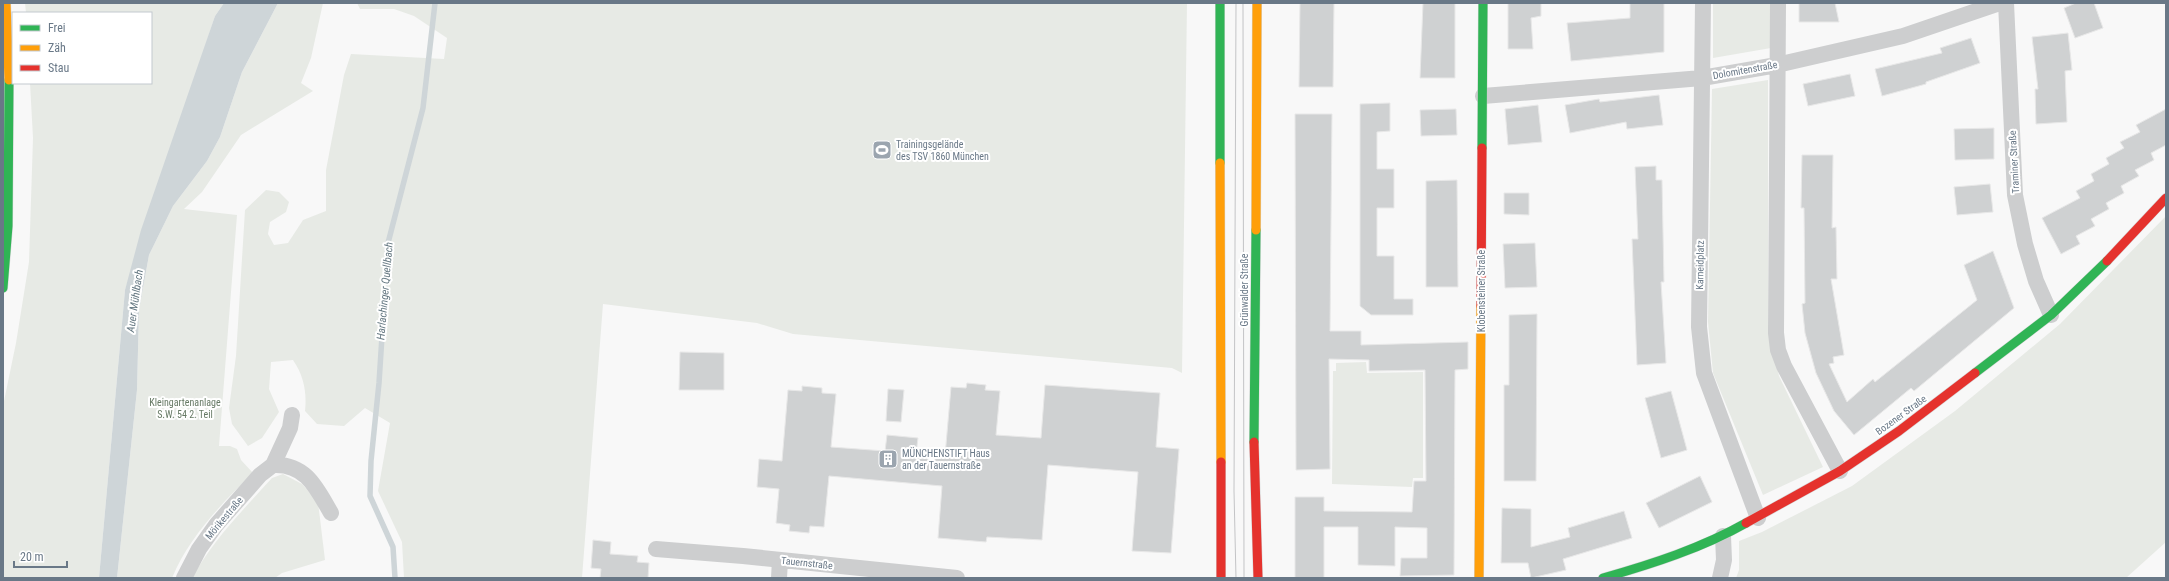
<svg xmlns="http://www.w3.org/2000/svg" width="2169" height="581" font-family="'Roboto Condensed',sans-serif">
<rect width="100%" height="100%" fill="#f8f8f8"/>
<!-- green -->
<path fill="#e7eae5" d="M25,3h199l-9,13 -90,274 -26,288h-96v-172l13,-63 13,-81 4,-124 -3,-55h121v-70h-125z
M278,3h45l-12,55 -10,25 12,8 -72,44 -39,57 -18,17 53,6 -18,231h11l7,3 4,11 12,13c-31,30 -64,64 -81,105h-55l20,-188 2,-80 10,-55 24,-49 34,-45 13,-24 22,-65z
M357,3h830l-5,370 -10,-5 -379,-34 -36,-11 -154,-19 -21,274h-178l-2,-36 -24,-51 12,-68 -25,-15 -21,18 -27,-2 -12,-13c2,-18 -1,-35 -12,-51l-22,2 -2,27 10,23 -17,26 -14,8 -16,-22 -3,-16 7,-52 9,-146 21,-20 13,2 10,10 -3,10 -16,10 -2,12 6,11 14,-2 15,-23 23,-9v-41l18,-95 7,-21 93,5 3,-21 -33,-22 -20,-7h-34z
M1713,3h58v45l-58,10z
M1768,80v241l11,55 44,91 -60,28 -50,-122 -5,-51 4,-233z
M2166,216v326l-40,36h-390l3,-8v-29l23,-9 90,-46 103,-75 105,-87z
M1366,362l1,11 56,-1v106h-10l-1,9 -80,-3 1,-113h3v-8z
M283,474l19,10 16,18 7,58 -43,13 -7,5h-83c21,-38 51,-68 80,-100z"/>
<!-- water -->
<path fill="#ced5d8" d="M224,3h54l-36,69 -22,65 -13,24 -34,45 -24,49 -10,55 -2,80 -20,188h-18l26,-288 16,-60 74,-214z"/>
<g fill="none" stroke-linecap="round" stroke-linejoin="round">
<!-- stream -->
<path stroke="#ced5d8" stroke-width="5.5" d="M395,578l-2,-31 -23,-51 1,-35 8,-78 9,-140 35,-135 12,-105"/>
</g>
<!-- building -->
<path fill="#cfd1d2" stroke="#e8e8e8" d="M1300,3h34l-1,84h-34z
M1423,3h32v75h-35z
M1508,3h33v13l-10,2 2,31h-25z
M1630,3h34v49l-93,9 -4,-38 63,-5z
M1799,3h36l4,19h-40z
M2076,3h18l9,25 -28,10 -11,-30z
M2068,33l4,37 -7,1 2,51 -31,2 -1,-35h3l-6,-52z
M1971,38l9,25 -54,19v2l-44,12 -7,-27 67,-16 -2,-5z
M1850,74l5,22 -47,10 -5,-22z
M1659,95l4,30 -36,4 -1,-7 -56,11 -5,-28 34,-6 1,3z
M1390,103v28l-13,1v37h17v39h-17v48h17v43h19v16h-42l-11,-9v-202z
M1538,105l4,37 -34,3 -3,-36z
M1456,109l1,26 -36,1 -1,-26z
M2166,109v36l-15,8 3,7 -19,10 4,6 -18,10 3,7 -18,10 3,6 -18,10 4,7 -19,10 4,8 -19,10 -19,-36 38,-20 -4,-7 18,-10 -3,-7 18,-10 -3,-6 18,-10 -4,-6 20,-10 -4,-7z
M1295,114h37l-2,217h31v14l107,-3v27l-13,1 -1,205 -54,1 1,-18h26v-30l-32,-1v39l-37,-1v-38h-34v51h-29v-81h29v14l88,1 2,-31h12l-1,-111 -56,1v-11l-40,-1 1,110 -34,1z
M1994,128v31l-39,1 -1,-31z
M1802,155h31l-1,73 4,-1 1,52h-6l13,76 -11,2 1,6 -5,1 18,38 26,-23 2,3 102,-82 -13,-35 29,-14 21,57 -100,83 -3,-3 -57,47 -20,-24 -18,-38 -11,-40 -3,-29 3,-1 -1,-95h-3z
M1656,166v14h6l2,102h-3l5,81 -29,2 -5,-126h6l-3,-72z
M1457,180l1,107h-32v-106z
M1990,184l3,28 -36,3 -3,-28z
M1504,193h25v22l-25,-1z
M1535,243l2,44 -32,1 -2,-44z
M1537,314l-1,167h-32v-96h5v-70z
M680,352l44,1v37h-45z
M967,383l19,2 -1,5 15,1 -4,44 45,3 4,-53 115,8 -4,54 23,2 -8,104 -39,-2 6,-79 -90,-7 -6,75 -55,-3 -1,5 -48,-4 4,-52 -113,-10 -5,51 -14,-1 -1,7 -20,-2 1,-6 -14,-2 3,-34 -22,-2 2,-28 23,2 6,-71 14,1v-5l20,2v5l14,1 -5,53 54,4 2,-16 31,3 -2,16 29,2 6,-69 15,1z
M888,389l16,1 -3,32 -15,-1z
M1671,391l16,59 -26,8 -16,-60z
M1700,476l12,26 -53,26 -13,-25z
M1502,508l29,1v38l39,-10 -2,-9 56,-17 8,27 -69,21 3,11 -35,8 -3,-15h-27z
M593,540l18,2 -1,12 28,2 -1,6 12,1 -1,15h-48l1,-9 -10,-1z"/>
<g fill="none" stroke-linecap="round" stroke-linejoin="round">
<defs>
<path id="fast" d="M1220,3v160
M1482,148l1,-145
M3,288l5,-62 1,-146
M1975,373l76,-58 56,-54
M1254,442l2,-212
M1603,578c49,-14 99,-30 143,-55"/>
<path id="slow" d="M6,3l3,77
M1220,163l1,299
M1256,230l1,-227
M1479,578l2,-272"/>
<path id="jam" d="M2107,261l59,-63
M1481,306l1,-158
M1254,442l4,136
M1221,462v116
M1746,523l94,-52 59,-40 76,-58"/>
</defs>
<!-- fast casing -->
<use href="#fast" stroke="#d5d6d7" stroke-width="10"/>
<!-- slow casing -->
<use href="#slow" stroke="#d5d6d7" stroke-width="10"/>
<!-- jam casing -->
<use href="#jam" stroke="#d5d6d7" stroke-width="10"/>
<!-- street -->
<path stroke="#cdcecf" stroke-width="16" d="M1703,3l-4,324 5,46 54,145
M1778,3l-2,330 2,17 6,16 56,105
M2006,3l9,192 10,49 11,37 15,34
M1483,96l219,-18 75,-13 126,-29 97,-33
M273,465c33,-2 44,24 58,48
M656,549l87,7 214,22
M184,578l15,-29 17,-24 44,-50 13,-10 17,-37 2,-13
M779,578l1,-18
M1720,578l4,-18 -1,-24"/>
<!-- fast -->
<use href="#fast" stroke="#30b455" stroke-width="9"/>
<!-- slow -->
<use href="#slow" stroke="#ff9f0a" stroke-width="9"/>
<!-- jam -->
<use href="#jam" stroke="#e5322d" stroke-width="9"/>
<!-- tram -->
<path stroke="#c3c4c6" stroke-width="1" d="M1236,3l-2,488 2,87
M1243,3l1,575"/>
</g>
<!-- icons -->
<defs>
<symbol id="stadium-square" viewBox="-11 -11 22 22"><rect x="-9" y="-9" width="18" height="18" rx="4" fill="#9ba5af" stroke="#fff"/><path d="M0-5a6.5 5 0 1 0 0 10a6.5 5 0 1 0 0-10ZM-3.5-1.8h7v3.6h-7Z" fill="#fff"/></symbol>
<symbol id="building-square" viewBox="-11 -11 22 22"><rect x="-9" y="-9" width="18" height="18" rx="4" fill="#9ba5af" stroke="#fff"/><path d="M-4-6H4V6H1V3H-1V6H-4ZM-2.5-4.3h1.7v1.8h-1.7ZM.8-4.3h1.7v1.8H.8ZM-2.5-1h1.7V.8h-1.7ZM.8-1h1.7V.8H.8Z" fill="#fff"/></symbol>
</defs>
<g fill-rule="evenodd">
<use href="#stadium-square" x="871" y="139" width="22" height="22"/>
<use href="#building-square" x="877" y="448" width="22" height="22"/>
</g>
<g text-anchor="middle" dominant-baseline="central" stroke-width="4" stroke-linejoin="round" paint-order="stroke">
<!-- street labels -->
<g font-size="10" fill="#697887" stroke="#fff">
<text transform="translate(1745 70) rotate(-10)">Dolomitenstraße</text>
<text transform="translate(2014 162) rotate(-93)">Traminer Straße</text>
<text transform="translate(1700 265) rotate(-89)">Karneidplatz</text>
<text transform="translate(1244 290) rotate(-90)">Grünwalder Straße</text>
<text transform="translate(1481 291) rotate(-90)">Klobensteiner Straße</text>
<text transform="translate(1901 415) rotate(-36)">Bozener Straße</text>
<text transform="translate(224 518) rotate(-50)">Mörikestraße</text>
<text transform="translate(807 563) rotate(6)">Tauernstraße</text>
</g>
<!-- poi labels -->
<g font-size="10" fill="#697887" stroke="#fff" text-anchor="start">
<text x="896" y="144">Trainingsgelände<tspan x="896" dy="12">des TSV 1860 München</tspan></text>
<text x="902" y="453">MÜNCHENSTIFT Haus<tspan x="902" dy="12">an der Tauernstraße</tspan></text>
</g>
<!-- park labels -->
<g font-size="10" fill="#667964" stroke="#fff">
<text x="185" y="402">Kleingartenanlage<tspan x="185" dy="12">S.W. 54 2. Teil</tspan></text>
</g>
<!-- water labels -->
<g font-size="11" font-style="italic" fill="#657882" stroke="#fff">
<text transform="translate(385 291) rotate(-85)">Harlachinger Quellbach</text>
<text transform="translate(135 301) rotate(-82)">Auer Mühlbach</text>
</g>
</g>
<!-- border -->
<rect width="2169" height="581" fill="none" stroke="#697887" stroke-width="8"/>
<!-- legend -->
<rect x="12" y="12" width="140" height="72" fill="#ffffff" stroke="#c3c9cf"/>
<rect x="20" y="25" width="20" height="6" fill="#30b455" stroke="#c3c9cf"/>
<text x="48" y="32" font-size="12" fill="#697887">Frei</text>
<rect x="20" y="45" width="20" height="6" fill="#ff9f0a" stroke="#c3c9cf"/>
<text x="48" y="52" font-size="12" fill="#697887">Zäh</text>
<rect x="20" y="65" width="20" height="6" fill="#e5322d" stroke="#c3c9cf"/>
<text x="48" y="72" font-size="12" fill="#697887">Stau</text>
<!-- scale -->
<path d="M14 561v6h53v-6" fill="none" stroke="#697887" stroke-width="2"/>
<text x="20" y="561" font-size="12" fill="#697887" stroke="#ffffff" stroke-width="3" paint-order="stroke">20 m</text>
</svg>
